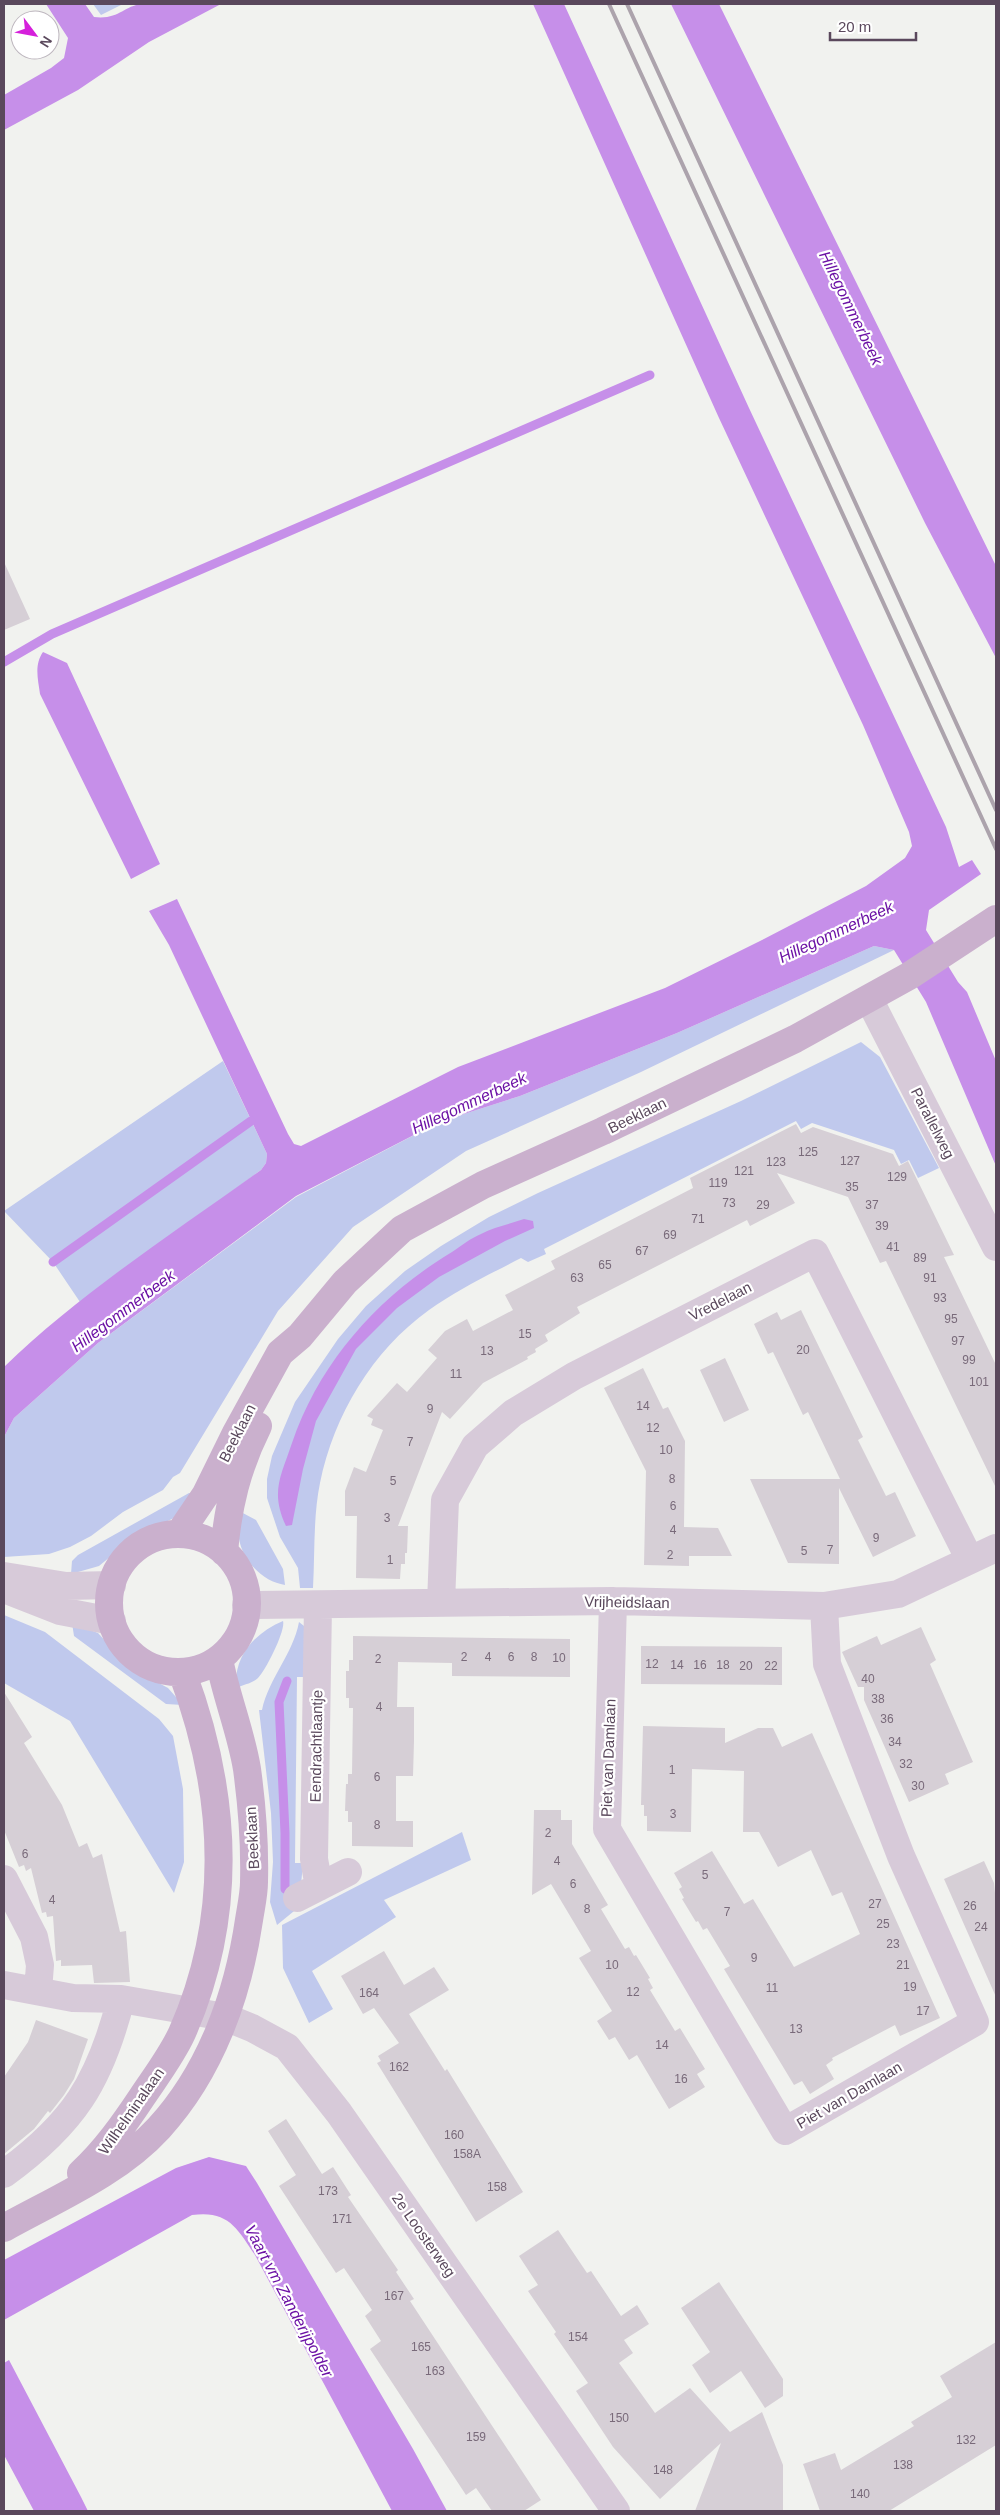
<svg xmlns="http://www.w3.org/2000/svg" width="1000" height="2515" font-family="Helvetica,sans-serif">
<rect width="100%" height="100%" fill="#f1f2ef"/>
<!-- green -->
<path fill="#c0c9ed" d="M93,4h30l-22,11z
M874,946l20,4 -253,122 -175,79 -113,76 -75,84 -98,162 -7,4 -10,13 -40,22 -32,24 -21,11 -21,7 -45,3v-120l10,-19 84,-75 198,-146 143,-75 81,-26 157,-63z
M861,1042l19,15 59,111 -21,10 -9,-18 -8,4 -7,-14 -82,-27 -11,6 -5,-8 -252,128 2,5 -18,8 -7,-4c-31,16 -64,32 -92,52 -57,41 -95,105 -109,173 -7,34 -5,71 -7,105h-13l-2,-20 -18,-31 -13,-39v-19l5,-23 23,-54 43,-63 28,-33 39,-35 36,-25 48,-29 49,-24 203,-92z
M223,1061l44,93 -1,9 -5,7 -181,132 -27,-40 -49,-51z
M189,1493l7,2 -22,23 -40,19 -35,29 -28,8 1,-13 6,-6z
M239,1511l17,9 27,49 2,16c-22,-3 -42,-24 -46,-46 -2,-9 0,-19 0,-28z
M4,1615l41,17 114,87 14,17 10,53 1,73 -10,31 -104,-172 -66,-38z
M283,1621c3,9 -17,49 -25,57 -5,5 -16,7 -22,10 -2,-33 19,-55 47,-67z
M299,1622l5,4 2,51h-9l-2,186h8l-4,44 -22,18 -7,-23 3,-40 -2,-49 -12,-103h3c7,-32 31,-56 37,-88z
M72,1623l26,10 31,34 39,21 15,17 -17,-1 -92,-68z
M462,1832l9,28 -87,40 12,17 -84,54 21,38 -24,14 -26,-55 -1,-43z"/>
<!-- water -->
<path fill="#c68fe9" d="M46,4h39l9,13c25,3 29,-11 48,-13 26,-3 54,0 79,0l-72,38 -71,48 -74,40v-35l47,-27 13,-10 4,-20z
M533,4h31l185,404 197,419 13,40 13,-7 9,14 -52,36 -3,20 32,52 9,10 29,69v105l-70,-164 -32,-52 -20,-4 -197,87 -157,63 -81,26 -143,74 -198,147 -84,75 -10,19v-70c77,-75 170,-134 257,-197l5,-7 1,-9 -98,-209 -20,-34 28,-12 111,235 6,10 7,2 157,-79 207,-79 93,-46 108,-56 39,-28 7,-12 -3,-14 -46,-107 -144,-307z
M671,4h48l277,562v92l-71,-135z
M43,652l24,11 93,201 -29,15 -91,-185c-2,-15 -6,-29 3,-42z
M524,1219l9,2 1,7 -29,13 -66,36 -42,31 -41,41 -40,72 -13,48 -11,56 -6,1c-16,-34 -5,-50 6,-83 28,-82 87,-147 160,-191 9,-6 19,-14 29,-18 13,-7 29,-10 43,-15z
M209,2157l37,9 11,17 156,266 34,62h-55l-137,-256c-18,-27 -27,-45 -63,-40l-188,105v-60l172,-92z
M9,2360l72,137 7,14h-54l-30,-56v-92z"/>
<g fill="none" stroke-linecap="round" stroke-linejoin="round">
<!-- stream -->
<path stroke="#c68fe9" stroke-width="9" d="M4,662l48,-28 598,-259
M53,1262l198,-141
M285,1889v-56l-6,-131 8,-21"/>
</g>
<!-- building -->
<path fill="#d6cfd6" d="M4,562l26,57 -26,11z
M796,1124l5,9 12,-6 80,27 6,12 9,-5 46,94 -10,2 52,108v123l-110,-227 -6,2 -32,-66 -71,-24 18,30 -45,23 -3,-6 -170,87 3,6 -35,22 3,6 -13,8 1,3 -9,5 1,2 -45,24 -33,36 -8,-7 -44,114h10l-1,27h-2v11h-4l-1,15 -44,-1 1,-62h-12v-25l9,-24 12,5 17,-42 -12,-5 2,-6 -6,-3 30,-33 10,9 30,-34 -9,-8 17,-19 22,-12 6,12 40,-21 -8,-15 50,-26 -4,-8 142,-73 -3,-10z
M801,1310l62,127 -5,3 28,56 9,-4 21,44 -43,21 -34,-69v76l-51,-1 -38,-84h90l-32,-67 -5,3 -30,-63 -5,2 -14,-30 23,-12 4,8z
M725,1358l24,52 -25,12 -24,-52z
M643,1368l20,41 5,-2 17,34 -1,86 34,1 14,28h-43v10l-45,-1 2,-94 -42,-83z
M921,1627l15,33 -6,4 43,98 -28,12 4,10 -40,18 -45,-102v-13h-6l-16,-35 35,-16 4,9z
M353,1636l217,3v38l-118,-1v-13l-54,-1 -1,45h17v34l-1,35h-17v45h17v26l-61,-1v-24h-4v-11h-3l1,-27h2v-10h4l1,-66h-4v-10h-3v-27h3v-11h4z
M641,1646l141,1v38l-141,-1z
M4,1692l28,45 -8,6 38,62 17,42 8,-4 6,15 9,-4 18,78 6,-1 4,51 -36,1 -2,-18 -31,1v-6l-5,1 -3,-45 -6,1 -1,-5 -4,1 -11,-45 -5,3 -2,-6 -5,2 -15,-37z
M643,1726l82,2v15l33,-15h15l9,19 30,-14 128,285 -40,18 -5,-11 -63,33 1,2 -7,5 8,14 -24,15 -8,-13 -8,4 -70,-116 6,-3 -23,-38 -4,2 -5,-9 -2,1 -14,-23 2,-1 -5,-9 3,-2 -8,-14 38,-22 32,53 9,-5 41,68 66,-33 -18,-42 -10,4 -21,-46 -33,17 -19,-35h-16l1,-61 -52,-2 -1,63 -44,-1v-15h-3v-11h-3z
M534,1810h27v10h11v24l36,61 -7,4 24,40 4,-2 5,9 2,-1 14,23 -2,1 5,9 -3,2 25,41 5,-3 25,41 -8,5 8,13 -36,22 -32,-54 -8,5 -14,-23 -6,3 -12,-19 15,-10 -33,-53 12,-7 -40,-67 -19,11z
M984,1861l10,22 2,20v94l-52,-118z
M384,1951l20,34 30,-18 15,23 -40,24 36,57 2,-2 76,123 -47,30 -99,-159 4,-2 -3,-5 21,-13 -25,-35 -11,6 -22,-38z
M36,2020l52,19 -14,40 -10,16 -14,18 -2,-2 -14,18 -30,25v-77l24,-35z
M286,2119l36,55 11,-7 18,28 -3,2 50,73 -2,2 18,27 -4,2 131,199 -17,11h-32l-16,-23 -10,7 -96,-146 11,-8 -16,-25 7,-6 -28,-42 -8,5 -57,-87 17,-11 -28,-44z
M558,2230l29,43 4,-2 30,45 16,-11 12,19 -25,16 9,13 -14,10 36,50 35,-25 40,44 32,-20 21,53v46h-88l26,-68 -61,56 -47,-52 -37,-56 12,-8 -34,-49 2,-2 -28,-41 10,-6 -19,-29z
M719,2282l64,97v17l-18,12 -24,-37 -31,22 -18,-28 18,-13 -29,-44z
M996,2342v103l-107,66h-69l-17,-47 32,-11 6,17 73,-44 -3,-4 41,-25 -12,-21z"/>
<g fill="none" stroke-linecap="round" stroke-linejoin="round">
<!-- minor -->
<path stroke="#d7cad9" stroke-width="28" d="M869,999l127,248
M4,1576l62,10 46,-1
M4,1589l56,22 52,10
M613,1601l-6,228 178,302 190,-109 -74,-166 -74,-192 -3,-58
M441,1603l4,-103 30,-54 38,-33 61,-37 241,-123 155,307
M246,1605l367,-4 211,5 74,-12 98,-46
M318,1605l-4,254 5,28
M4,1879l30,58 6,28 -2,26
M297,1898l51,-26
M4,1985l69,13 48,1 104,18 27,11 35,19 52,66 277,398
M4,2174c69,-50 96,-92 117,-175"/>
<!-- major -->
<path stroke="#cab0cd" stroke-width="28" d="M179,1534l27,-40 30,-61 44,-80 20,-17 45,-54 57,-53 81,-44 120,-54 192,-92 114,-63 87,-57
M109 1603a69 69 0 1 1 138 0a69 69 0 1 1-138 0Z
M224,1552c4,-46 13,-84 34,-126
M81,2173c24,-22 43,-49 61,-76 14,-21 30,-42 40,-64 53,-120 45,-241 0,-361
M4,2228c52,-29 114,-55 155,-100 52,-57 79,-133 90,-208 2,-13 5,-26 5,-38 1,-38 -2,-76 -7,-113 -6,-37 -21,-73 -28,-110"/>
<!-- rail -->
<path stroke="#aca3ac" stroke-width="4" d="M609,4l387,845
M627,4l369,806"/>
</g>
<g text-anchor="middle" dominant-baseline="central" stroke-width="4.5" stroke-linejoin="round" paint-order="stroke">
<!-- number labels -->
<g font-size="12" fill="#796a7a">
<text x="808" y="1152">125</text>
<text x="850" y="1161">127</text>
<text x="776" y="1162">123</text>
<text x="744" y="1171">121</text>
<text x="897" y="1177">129</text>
<text x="718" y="1183">119</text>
<text x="852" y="1187">35</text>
<text x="729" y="1203">73</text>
<text x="763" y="1205">29</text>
<text x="872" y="1205">37</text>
<text x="698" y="1219">71</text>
<text x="882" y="1226">39</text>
<text x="670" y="1235">69</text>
<text x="893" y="1247">41</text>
<text x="642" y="1251">67</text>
<text x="920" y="1258">89</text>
<text x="605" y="1265">65</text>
<text x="577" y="1278">63</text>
<text x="930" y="1278">91</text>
<text x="940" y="1298">93</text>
<text x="951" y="1319">95</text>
<text x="525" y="1334">15</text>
<text x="958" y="1341">97</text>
<text x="803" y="1350">20</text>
<text x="487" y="1351">13</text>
<text x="969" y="1360">99</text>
<text x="456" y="1374">11</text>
<text x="979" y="1382">101</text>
<text x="643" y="1406">14</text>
<text x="430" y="1409">9</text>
<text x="653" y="1428">12</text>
<text x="410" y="1442">7</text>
<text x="666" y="1450">10</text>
<text x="672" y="1479">8</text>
<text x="393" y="1481">5</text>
<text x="673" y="1506">6</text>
<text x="387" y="1518">3</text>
<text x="673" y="1530">4</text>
<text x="876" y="1538">9</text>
<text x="830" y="1550">7</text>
<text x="804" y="1551">5</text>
<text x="670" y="1555">2</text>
<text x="390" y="1560">1</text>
<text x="464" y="1657">2</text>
<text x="488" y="1657">4</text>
<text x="511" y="1657">6</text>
<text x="534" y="1657">8</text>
<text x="559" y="1658">10</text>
<text x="378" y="1659">2</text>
<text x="652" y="1664">12</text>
<text x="677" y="1665">14</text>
<text x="700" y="1665">16</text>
<text x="723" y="1665">18</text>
<text x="746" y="1666">20</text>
<text x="771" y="1666">22</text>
<text x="868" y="1679">40</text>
<text x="878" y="1699">38</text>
<text x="379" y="1707">4</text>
<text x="887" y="1719">36</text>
<text x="895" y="1742">34</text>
<text x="906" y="1764">32</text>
<text x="672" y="1770">1</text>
<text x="377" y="1777">6</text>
<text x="918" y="1786">30</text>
<text x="673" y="1814">3</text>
<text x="377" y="1825">8</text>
<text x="548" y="1833">2</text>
<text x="25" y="1854">6</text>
<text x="557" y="1861">4</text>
<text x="705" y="1875">5</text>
<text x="573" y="1884">6</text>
<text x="52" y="1900">4</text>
<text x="875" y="1904">27</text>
<text x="970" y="1906">26</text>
<text x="587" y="1909">8</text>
<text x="727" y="1912">7</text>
<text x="883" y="1924">25</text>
<text x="981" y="1927">24</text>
<text x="893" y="1944">23</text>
<text x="754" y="1958">9</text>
<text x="612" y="1965">10</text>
<text x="903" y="1965">21</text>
<text x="910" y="1987">19</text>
<text x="772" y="1988">11</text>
<text x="633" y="1992">12</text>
<text x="369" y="1993">164</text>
<text x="923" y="2011">17</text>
<text x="796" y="2029">13</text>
<text x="662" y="2045">14</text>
<text x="399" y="2067">162</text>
<text x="681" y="2079">16</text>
<text x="454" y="2135">160</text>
<text x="467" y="2154">158A</text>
<text x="497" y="2187">158</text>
<text x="328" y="2191">173</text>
<text x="342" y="2219">171</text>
<text x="394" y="2296">167</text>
<text x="578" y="2337">154</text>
<text x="421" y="2347">165</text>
<text x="435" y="2371">163</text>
<text x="619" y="2418">150</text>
<text x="476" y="2437">159</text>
<text x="966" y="2440">132</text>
<text x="903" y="2465">138</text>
<text x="663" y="2470">148</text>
<text x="860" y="2494">140</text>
</g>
<!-- street labels -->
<g font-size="15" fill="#5a485c" stroke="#fff">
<text transform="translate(637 1115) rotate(-26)">Beeklaan</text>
<text transform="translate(933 1123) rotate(63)">Parallelweg</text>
<text transform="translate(720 1301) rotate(-27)">Vredelaan</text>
<text transform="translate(237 1433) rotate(-63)">Beeklaan</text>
<text transform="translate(627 1602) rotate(1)">Vrijheidslaan</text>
<text transform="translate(316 1746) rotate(-89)">Eendrachtlaantje</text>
<text transform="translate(608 1758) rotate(-88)">Piet van Damlaan</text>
<text transform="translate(252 1838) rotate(-93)">Beeklaan</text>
<text transform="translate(849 2095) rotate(-30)">Piet van Damlaan</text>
<text transform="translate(131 2111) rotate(-55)">Wilhelminalaan</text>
<text transform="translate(424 2235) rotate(55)">2e Loosterweg</text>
</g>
<!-- water labels -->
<g font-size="16" font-style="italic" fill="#6c12a5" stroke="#fff">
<text transform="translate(851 308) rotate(64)">Hillegommerbeek</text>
<text transform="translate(836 932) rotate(-25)">Hillegommerbeek</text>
<text transform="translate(469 1103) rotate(-25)">Hillegommerbeek</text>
<text transform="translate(123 1311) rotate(-37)">Hillegommerbeek</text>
<text transform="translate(289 2301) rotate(62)">Vaart vm Zanderijpolder</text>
</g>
</g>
<!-- border -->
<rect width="1000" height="2515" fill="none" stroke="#5a485c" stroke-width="10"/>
<!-- north arrow -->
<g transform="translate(35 35) rotate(122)"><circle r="24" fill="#ffffff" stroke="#bdb6be"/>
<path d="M0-4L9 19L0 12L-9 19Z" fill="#d520db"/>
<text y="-8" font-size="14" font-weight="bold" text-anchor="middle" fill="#5a485c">N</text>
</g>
<!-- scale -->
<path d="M830 32v8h86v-8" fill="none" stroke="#5a485c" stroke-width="2.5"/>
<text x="838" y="32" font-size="15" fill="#5a485c" stroke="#ffffff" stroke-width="4" paint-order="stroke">20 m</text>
</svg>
